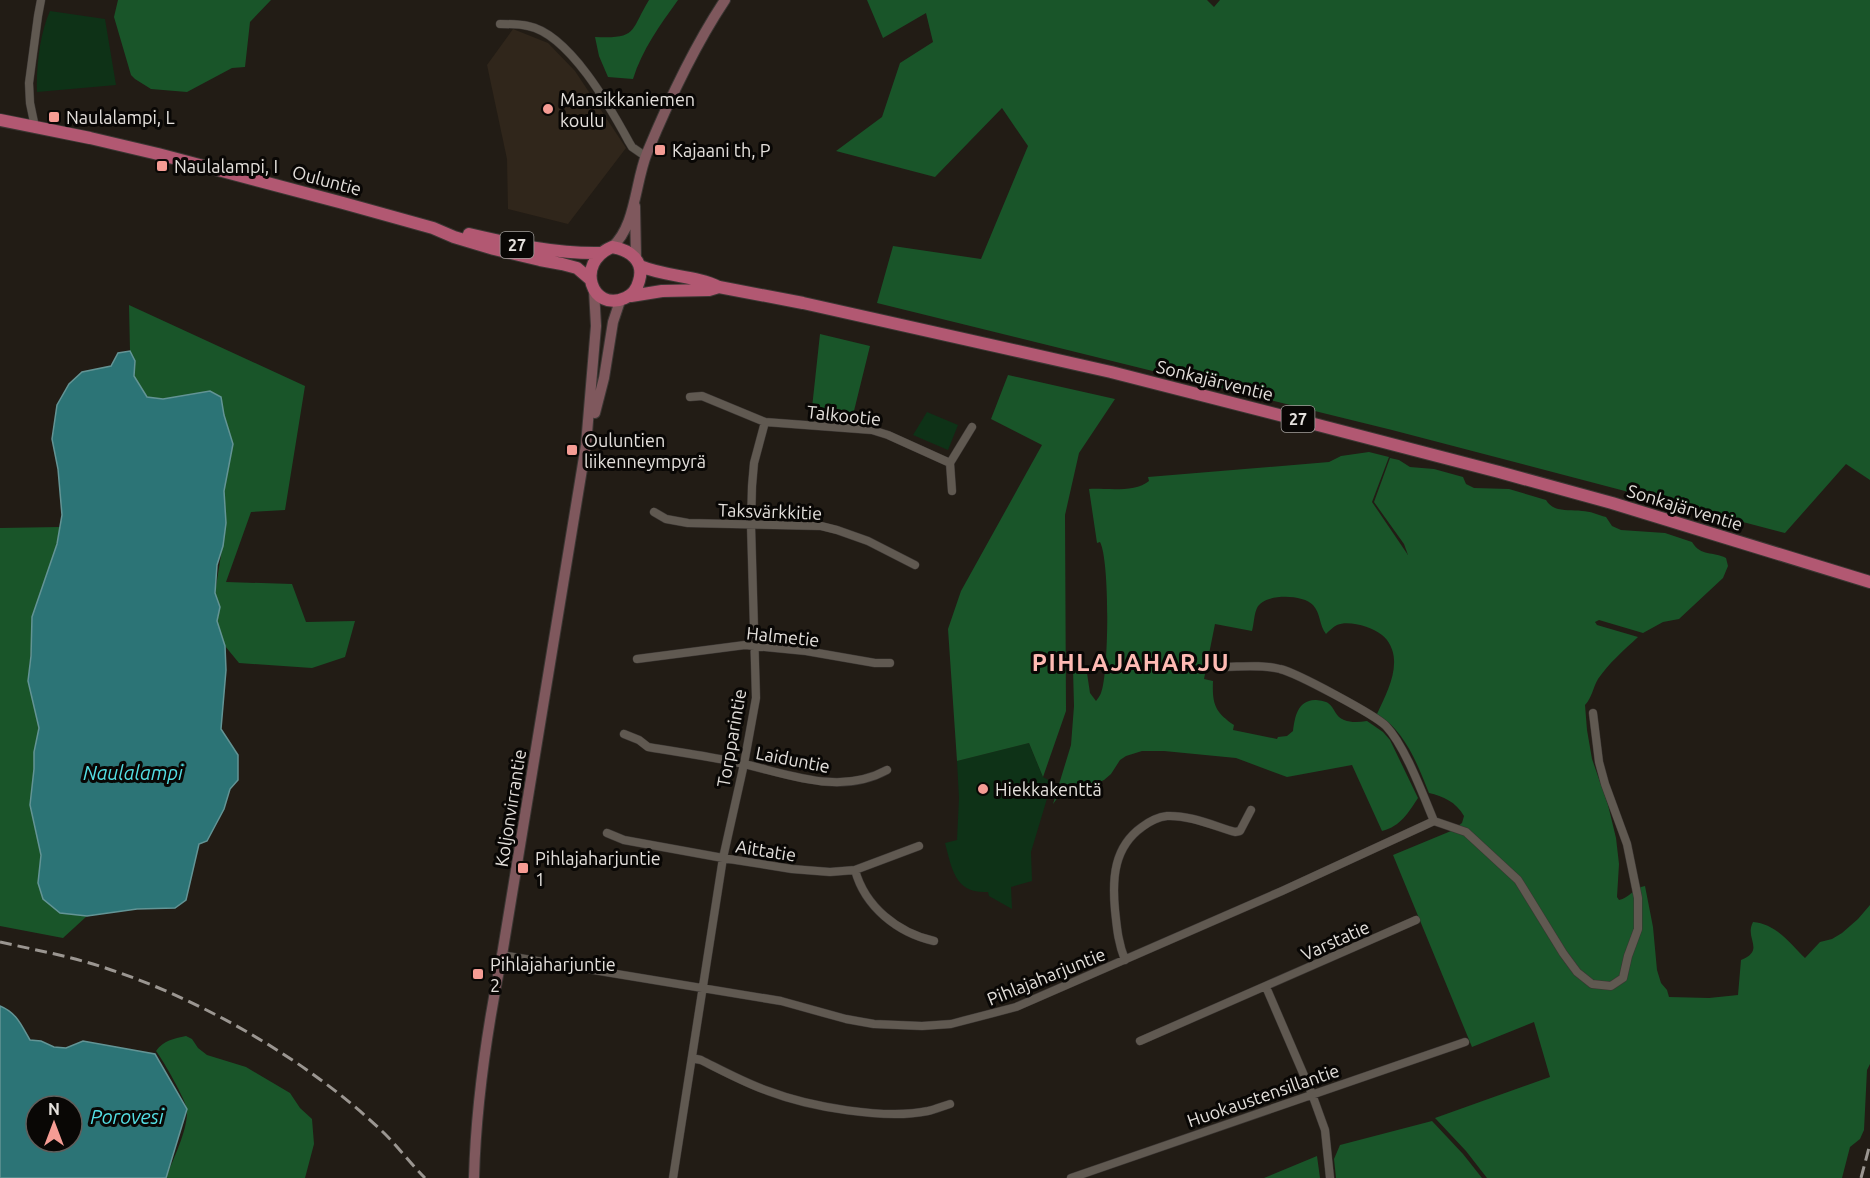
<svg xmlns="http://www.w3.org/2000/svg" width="1870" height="1178" font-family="Ubuntu,sans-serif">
<rect width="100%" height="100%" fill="#221c15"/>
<!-- built -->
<path fill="#30261b" d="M513,29l35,14 27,28 51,77 -58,76 -60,-15 -1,-50 -20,-94z"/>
<!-- green -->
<path fill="#0e3217" d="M50,11l55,8 11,66 -79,7c-1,-25 3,-59 13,-81z
M927,412l31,13 -10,25 -35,-15z
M1029,743l14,34 9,5 -21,70 1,29 -21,6 1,22 -23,-13 -1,-4c-33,2 -36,-23 -43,-49l12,-3 2,-42 -2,-37z"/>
<!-- forest -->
<path fill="#195529" d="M118,0h153l-21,22 -5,45 -13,1 -45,24 -36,-3 -16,-10 -4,-4 -17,-58z
M649,0h29c-18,25 -36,50 -45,79l-25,-2 -9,-21 -4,-19c43,2 35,-6 54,-37z
M867,0h340l7,7 6,-7h650v480l-24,-16 -61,69 -393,-103 -515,-127 16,-57 88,13 47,-113 -26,-38 -67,69 -99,-26 46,-34 18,-54 33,-21 -7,-29 -43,25z
M129,305l176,81 -20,124 -34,2 -25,70 66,2 14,38 49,-1 -10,36 -33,11 -73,-5 -14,-17 -8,-25 3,-14 -5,-14 11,-70 -2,-32 9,-47 -9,-29 -3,-18 -11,-6 -47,8 -16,-2 -13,-21 1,-15 -5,-10z
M820,334l50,12 -19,77 -40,-6z
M1008,375l107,24 -36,54 -14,62 1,196 -23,66 -14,-34 -72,18 -9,-132 13,-38 81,-146 -51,-26z
M1369,452l20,5 -17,45 36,53 -4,-11 -30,-42 16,-44 9,2 11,7 24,2 29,8 3,7 8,4 35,1 37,11c8,13 22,9 36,11 8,0 16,4 24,6l6,9 9,4 44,3 27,9c9,15 21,9 34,16l2,8 -5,12 -44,41 -16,3 -20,11 -44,-13 -4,2 2,3 41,12c-14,13 -29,26 -40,42 -5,8 -6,19 -13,26l2,25 5,29 16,46 8,33 3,26 -2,33 2,3c10,-2 15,-12 26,-14l8,41 4,43 4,13 6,7 2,7 40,1 29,-3 3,-35c25,-10 3,-21 12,-38 23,2 36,20 52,36l15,-16 12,-3 10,-6 16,-14 12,-14v159l-3,6 -3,60 -4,9 -10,8 -8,31h-355l-21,-27 -31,-33 115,-41 -16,-55 -62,25 -79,-192 58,-24 11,-8 2,-7c-8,-14 -21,-20 -35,-23 -12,-30 -24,-62 -52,-79 8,-17 18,-36 17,-54 0,-9 -5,-20 -12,-25 -10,-8 -33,-15 -45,-10 -4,2 -8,6 -11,9 -7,-9 -5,-20 -13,-29 -10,-11 -49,-12 -56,3 -3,6 -3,16 -5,23l-37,-7 -11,55 9,2c-1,23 2,31 21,44l-1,5 44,9 1,-2 9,-1 6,-5c2,-14 4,-30 22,-31 3,0 10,1 13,3 7,5 7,14 16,17 8,3 15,2 23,1l16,11 7,8 28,58c-10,15 -17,28 -36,33l-30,-66 -65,12 -51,-19 -72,-7h-22l-16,5 -6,4 -9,14 -7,6 -11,5 -26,4 -6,4 -8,11 18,-59 3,-39 -1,-37 14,4 3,20 6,8c2,-3 4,-5 5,-8 8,-20 9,-133 -1,-151l-3,1 -8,-54c17,-1 46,4 60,-8l-1,-4 181,-15 12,-6z
M60,527l-3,17 -25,73 -1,33 -3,31 11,47 -5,24v17l-4,36 11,50 -3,28 22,30 27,3 -24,22 -63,-12v-398z
M186,1036l6,3 6,9 9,7 39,12 44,26 10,15 12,11 2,25 -9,34h-139c7,-19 22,-48 21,-68 -1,-10 -24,-50 -31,-59 8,-11 17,-12 30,-15z
M1432,1121l31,33 19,24h-146l-2,-19 6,-14z
M1317,1156l3,22h-56z"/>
<!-- water -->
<path fill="#2c7476" stroke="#639495" stroke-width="1.5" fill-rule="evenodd" d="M130,351l5,10 -1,15 13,21 16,2 47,-8 11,6 3,18 9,29 -9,47 2,32 -3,23 -6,19 -2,28 5,14 -3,14 8,25 1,24 -5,59 17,26v25l-8,9 -6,20 -17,32 -8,3 -13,56 -11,8 -38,1 -50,7 -27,-3 -17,-14 -5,-16 3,-28 -11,-50 4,-36v-17l5,-24 -11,-47 3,-25 1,-39 25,-73 5,-29 -4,-46 -6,-30 5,-34 12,-21 13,-12 29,-6 7,-13z
M0,1006c17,7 21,19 30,34l11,1 13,6 12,1 17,-7 72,13 32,55 -21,69h-166zM36,1106h36v36h-36z"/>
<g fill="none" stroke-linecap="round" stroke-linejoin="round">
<defs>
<path id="minor" d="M500,24c9,0 19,0 28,2 41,8 82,81 101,116l3,5 13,9
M35,127l-5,-24 -1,-20 9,-67 3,-16
M690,397l12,-1 63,26 107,8 16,5 62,28
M952,491l-2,-28 22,-36
M654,512l12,7 22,4 133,3 16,4 31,11 47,24
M637,659l108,-14 61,6 69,12h15
M1220,667c20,0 41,-3 60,2 17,4 95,46 106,57 19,20 37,69 48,95
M624,734l15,6 9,7c29,5 58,9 87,15 49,10 103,35 152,8
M1434,821l32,11 52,48 45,73 14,19 15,12 19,2 12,-8 5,-22 10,-27v-31l-11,-54 -22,-60 -6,-22 -6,-49
M607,833l17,7 99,18 69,11 38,3 25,-2 64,-24
M855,870c10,37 43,63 79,71
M502,955l279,46 65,18 28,5 48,2 29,-2 65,-17 266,-116 152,-70
M1125,960c-7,-18 -8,-31 -10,-50 -3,-32 -1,-63 27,-83 8,-6 16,-10 25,-11 23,-1 47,10 68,16l5,-1 11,-21
M1266,987l46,107 13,36 5,48
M1140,1041l276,-121
M692,1058l9,2c22,11 44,23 67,31 42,16 117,29 160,20 8,-2 15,-5 22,-7
M673,1178l50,-320 21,-94 12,-66 -5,-173 1,-39 2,-23 11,-41
M1071,1178l394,-136"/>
<path id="secondary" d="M635,206l1,51
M612,247c24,-21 23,-65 35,-94 22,-53 46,-105 78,-153
M595,413l9,-35 9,-56 7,-21
M474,1178c2,-76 13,-149 28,-223l84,-510 10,-119 -2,-36"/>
<path id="trunk" d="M0,120l90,18 68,16 185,49 90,25 21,9 40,12 46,11 22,4 15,4 14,12
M469,234c43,10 87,20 132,19
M612,247c18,3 33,14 27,34 -2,8 -6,14 -14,17 -33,15 -51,-35 -13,-51z
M640,266c26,11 55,9 79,21l84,16 308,69 180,46 208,54 113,31 258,79
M631,296l31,-5 47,-1 10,-3"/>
</defs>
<!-- minor casing -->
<use href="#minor" stroke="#3b3633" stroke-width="9"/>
<!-- secondary casing -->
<use href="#secondary" stroke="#3b3633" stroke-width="12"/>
<!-- trunk casing -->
<use href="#trunk" stroke="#3b3633" stroke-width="14"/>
<!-- minor -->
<use href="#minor" stroke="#605951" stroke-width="8"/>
<!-- secondary -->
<use href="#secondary" stroke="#7f585d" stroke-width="10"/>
<!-- trunk -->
<use href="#trunk" stroke="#b25872" stroke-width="12"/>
<!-- rail -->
<path stroke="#9b9691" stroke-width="3" stroke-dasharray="12 6" stroke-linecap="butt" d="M0,942c31,7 63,13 93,22 102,31 216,96 292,170 14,14 26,30 40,44
M1861,1178l9,-34"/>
</g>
<!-- markers -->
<g fill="#f59c94" stroke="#090705" stroke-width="2">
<circle cx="548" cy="109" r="6"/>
<rect x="48" y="111" width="12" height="12" rx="3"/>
<rect x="654" y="144" width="12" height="12" rx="3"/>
<rect x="156" y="160" width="12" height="12" rx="3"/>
<rect x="566" y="444" width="12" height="12" rx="3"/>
<circle cx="983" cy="789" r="6"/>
<rect x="517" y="862" width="12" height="12" rx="3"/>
<rect x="472" y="968" width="12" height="12" rx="3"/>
</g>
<g text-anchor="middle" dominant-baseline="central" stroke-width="6" stroke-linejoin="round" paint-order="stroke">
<!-- shield labels -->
<g fill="#090705" stroke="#a29f9c" stroke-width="1.5">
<rect x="500.5" y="232" width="33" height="26" rx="4.5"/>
<rect x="1281.5" y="406" width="33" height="26" rx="4.5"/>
</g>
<g font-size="16" font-weight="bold" fill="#e4e0dc">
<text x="517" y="245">27</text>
<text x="1298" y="419">27</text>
</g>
<!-- poi labels -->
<g font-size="18" fill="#e4e0dc" stroke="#090705" text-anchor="start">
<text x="560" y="99">Mansikkaniemen<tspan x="560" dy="21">koulu</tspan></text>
<text x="66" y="117">Naulalampi, L</text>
<text x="672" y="150">Kajaani th, P</text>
<text x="174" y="166">Naulalampi, I</text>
<text x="584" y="440">Ouluntien<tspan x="584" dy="21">liikenneympyrä</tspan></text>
<text x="995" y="789">Hiekkakenttä</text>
<text x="535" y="858">Pihlajaharjuntie<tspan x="535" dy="21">1</tspan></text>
<text x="490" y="964">Pihlajaharjuntie<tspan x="490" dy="21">2</tspan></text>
</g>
<!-- street labels -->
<g font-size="18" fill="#e4e0dc" stroke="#090705">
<text transform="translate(327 180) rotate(15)">Ouluntie</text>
<text transform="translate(1215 380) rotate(14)">Sonkajärventie</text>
<text transform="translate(844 415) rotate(6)">Talkootie</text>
<text transform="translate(1685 507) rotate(17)">Sonkajärventie</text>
<text transform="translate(770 511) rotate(2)">Taksvärkkitie</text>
<text transform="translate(783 636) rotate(6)">Halmetie</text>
<text transform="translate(731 738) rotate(-80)">Torpparintie</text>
<text transform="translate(793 759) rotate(11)">Laiduntie</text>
<text transform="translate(510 808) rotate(-81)">Koljonvirrantie</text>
<text transform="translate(766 850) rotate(9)">Aittatie</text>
<text transform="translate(1335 940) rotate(-24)">Varstatie</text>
<text transform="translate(1046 976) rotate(-22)">Pihlajaharjuntie</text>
<text transform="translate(1263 1095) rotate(-19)">Huokaustensillantie</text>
</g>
<!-- water labels -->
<g font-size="20" font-style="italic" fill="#54dfe4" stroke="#090705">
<text x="133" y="772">Naulalampi</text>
<text x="127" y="1116">Porovesi</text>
</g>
<!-- district labels -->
<g font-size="24" font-weight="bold" letter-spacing="1.5" fill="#febab3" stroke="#090705">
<text x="1131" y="662">PIHLAJAHARJU</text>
</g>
</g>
<!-- north arrow -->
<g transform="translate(54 1124)"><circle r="28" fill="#090705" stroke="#615e5b" stroke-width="1.5"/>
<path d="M0-4.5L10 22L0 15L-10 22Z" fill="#f59c94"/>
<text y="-9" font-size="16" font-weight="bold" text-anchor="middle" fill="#e4e0dc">N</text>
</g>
</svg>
